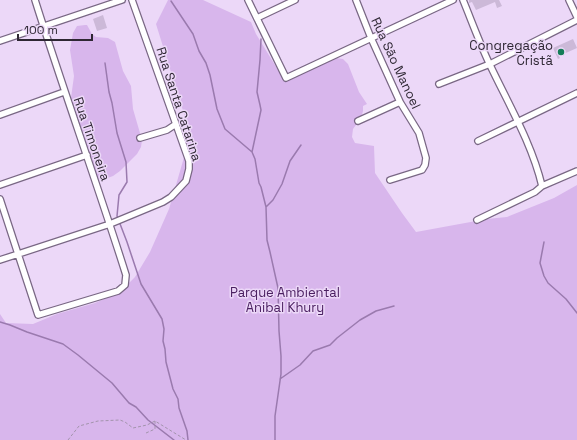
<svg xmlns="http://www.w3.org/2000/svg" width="577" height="440" font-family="'Space Grotesk',sans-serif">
<rect width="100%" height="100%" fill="#ecd8f8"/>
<!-- green -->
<path fill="#d8b6ec" d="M168,0h35l48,22 5,12 22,36 5,4 6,2 41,-16 6,-2 7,1 5,5 11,28 8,12 -4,2v5l-2,7 -8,11 -1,8 3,6 19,3 1,27 27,40 14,19 71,-13 20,-2 47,-19 23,-13v255h-577v-126l6,9 27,1 24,-10 38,-11 18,-8 16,-12 6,-6 15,-25 19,-43 16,-55 4,-20v-4l-33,-106z
M85,25h2l5,9 4,3 12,1 7,4 8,29 8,15 2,23 9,31 -1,7 -4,7 -17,17 -7,5 -8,3h-9l-26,-74 4,-29 -4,-26 3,-17 4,-7z"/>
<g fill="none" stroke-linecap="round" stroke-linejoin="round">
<!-- stream -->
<path stroke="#9a7aae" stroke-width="1.5" d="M171,1l22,33 6,17 7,12 4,12 7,34 8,20 27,23 3,7 4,24 2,4 5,20 1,33 3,12 8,36 1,43 2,25v18l-6,42v24
M105,63l4,29 3,11 5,30 9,29 1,20 -8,13 -2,21 10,26 14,42 21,35 2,10 -1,12 2,8 1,13 7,27 5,10 1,9 8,23 1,9
M252,152l9,-42 -1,-5 -3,-13 3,-32 1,-21
M266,207l7,-7 9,-16 8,-23 11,-16
M544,242l-4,21 4,13 4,7 18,16 11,14
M0,322l10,3 17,7 36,12 15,11 34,28 17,20 7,4 12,13 26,20
M280,379l20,-14 13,-14 17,-6 7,-7 23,-18 16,-9 18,-5"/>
</g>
<!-- building -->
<path fill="#ccb9d8" d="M469,0h30l3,6 -5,2 -2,-6 -19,8 -4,-8 -3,1z
M103,15l4,13 -10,3 -4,-12z
M573,39l4,9 -18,8 1,2 -2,1 -5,-11z"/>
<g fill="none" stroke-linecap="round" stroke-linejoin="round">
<defs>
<path id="minor" d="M248,0l38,78 167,-78
M356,0l15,38 29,64 19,31 7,25 -1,7 -3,5 -32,10
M463,0c9,22 17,44 27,65 19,40 42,79 52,121
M569,0l8,17
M257,18l38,-18
M0,41l122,-41
M439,84l51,-20 87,-44
M0,115l64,-23
M358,121l42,-19
M140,138l27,-8 9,-6
M478,141l99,-48
M0,185l87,-30
M0,199l38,116 80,-24 7,-6 1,-10c-29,-92 -62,-183 -91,-275
M477,220l58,-28 7,-6 35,-15
M0,260l110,-36 53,-22 8,-5 15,-16 3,-12v-8l-57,-161"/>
</defs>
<!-- minor casing -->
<use href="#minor" stroke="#796784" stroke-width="8"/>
<!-- path -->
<path stroke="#a394ac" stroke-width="1" stroke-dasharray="3 2" stroke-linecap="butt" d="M146,433l9,-4v-8
M68,440l11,-14 19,-5 22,-1 5,2 8,6 14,-3 8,-4 31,19"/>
<!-- minor -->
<use href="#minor" stroke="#fff" stroke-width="5.5"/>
</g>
<!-- markers -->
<circle fill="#137c57" stroke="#ecd8f8" stroke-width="1.5" cx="561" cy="52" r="4"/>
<g text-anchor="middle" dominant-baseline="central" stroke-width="3" stroke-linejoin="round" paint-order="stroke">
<!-- poi labels -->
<g font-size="13" fill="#2e2733" stroke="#ecd8f8" text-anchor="end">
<text x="553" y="45">Congregação<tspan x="553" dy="15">Cristã</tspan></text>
</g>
<!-- street labels -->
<g font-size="13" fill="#2e2733" stroke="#ecd8f8">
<text transform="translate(396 63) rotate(65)">Rua São Manoel</text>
<text transform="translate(179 104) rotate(72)">Rua Santa Catarina</text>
<text transform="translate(92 139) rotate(71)">Rua Timoneira</text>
</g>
<!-- park labels -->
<g font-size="13" fill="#4b2061" stroke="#ecd8f8">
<text x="285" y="292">Parque Ambiental<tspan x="285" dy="15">Anibal Khury</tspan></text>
</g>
</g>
<!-- scale -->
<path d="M18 34v6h74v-6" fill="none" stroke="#2e2733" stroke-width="2"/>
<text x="24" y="34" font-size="12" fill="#2e2733" stroke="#ecd8f8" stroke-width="3" paint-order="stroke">100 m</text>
</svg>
